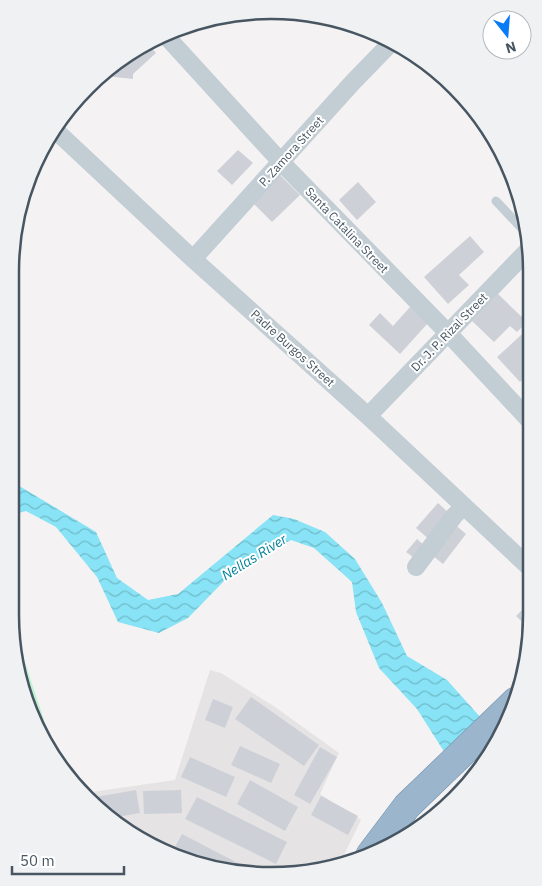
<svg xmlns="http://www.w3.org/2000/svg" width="542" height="886" font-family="'IBM Plex Sans',sans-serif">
<defs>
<pattern id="water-waves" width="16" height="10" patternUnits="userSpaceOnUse" patternTransform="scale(1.25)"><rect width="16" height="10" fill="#87e3f5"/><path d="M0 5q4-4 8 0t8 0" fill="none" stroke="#70bbca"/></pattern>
</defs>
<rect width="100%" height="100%" fill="#f4f2f2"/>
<!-- education -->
<path fill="#e5e3e4" d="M210,670l11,3 54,34 64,46 -19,41 41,26 -22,45 -68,11 -84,-14 -61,-30 -41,-39 90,-13z"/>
<!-- pitch -->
<path fill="#bef4d1" d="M11,620l38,115 -5,2 -20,-38z"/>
<!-- water -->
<path fill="url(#water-waves)" d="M16,484l80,48 21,46 31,22 30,-6 95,-79 21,4 31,13 30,27 27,44 25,53 40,24 52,58 -15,25 -7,-4 -20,13 -40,-63 -38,-41 -23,-56 -4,-30 -38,-34 -23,-8 -64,38 -39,40 -29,15 -41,-11 -21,-45 -41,-50 -30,-16 -15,4v-23z"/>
<!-- building -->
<path fill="#cdd1d7" d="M147,43l9,10 -23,21v5l-28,-3 35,-31z
M238,150l15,13 -21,22 -15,-14z
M279,174l21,21 -28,27 -21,-21z
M358,182l18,20 -19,18 -18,-20z
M470,236l14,16 -25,23 10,10 -21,19 -24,-27z
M498,294l29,28 -10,10 -7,-6 -16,16 -22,-21z
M410,307l18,16 -28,31 -31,-29 11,-12 13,13z
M531,326v51l-3,-3 -8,8 -23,-25z
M438,503l13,12 -20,26 -15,-13z
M452,522l14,12 -23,30 -15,-12z
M417,539l10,9 -10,12 -11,-8z
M530,602v27l-14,-13z
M251,697l68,48 -15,21 -69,-47z
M213,699l20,8 -8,21 -20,-8z
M240,746l40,18 -9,19 -40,-18z
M320,747l17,10 -27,47 -16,-9z
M190,757l45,20 -9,20 -45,-20z
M250,780l48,27 -13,24 -48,-27z
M136,790l4,23 -29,5 -21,-20z
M181,790l1,23 -38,1 -1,-23z
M321,796l37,20 -10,19 -37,-20z
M197,797l90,45 -11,22 -91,-45z
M182,834l77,40 -72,-12 -16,-8z"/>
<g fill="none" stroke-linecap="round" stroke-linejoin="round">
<defs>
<path id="trunk" d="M370,855l37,-49 109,-105"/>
</defs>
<!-- trunk casing -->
<use href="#trunk" stroke="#7192b0" stroke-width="29"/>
<!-- service -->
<path stroke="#c2cdd4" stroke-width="9" d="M424,61l1,2
M496,201l32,34"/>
<!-- minor -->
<path stroke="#c2cdd4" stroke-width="18" d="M166,36l115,126 167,171 83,89
M54,129l139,130 175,157 162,152
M193,259l160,-177 37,-38
M368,416l162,-168
M416,567l38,-51 10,-10"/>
<!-- trunk -->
<use href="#trunk" stroke="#9ab5cc" stroke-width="28"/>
</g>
<g text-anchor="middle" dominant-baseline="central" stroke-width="4" stroke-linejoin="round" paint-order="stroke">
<!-- street labels -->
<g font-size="12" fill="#475662" stroke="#fff">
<text transform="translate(291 151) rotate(-48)">P. Zamora Street</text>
<text transform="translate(347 230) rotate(46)">Santa Catalina Street</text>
<text transform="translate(449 332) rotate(-46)">Dr. J. P. Rizal Street</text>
<text transform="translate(293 348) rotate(42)">Padre Burgos Street</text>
</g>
<!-- water labels -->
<g font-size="14" font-style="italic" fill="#03809a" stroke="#fff">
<text transform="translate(254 557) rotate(-32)">Nellas River</text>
</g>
</g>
<!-- crop -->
<path d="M0 0H542V886H0ZM271 19H271A252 252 0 0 1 523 271V615A252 252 0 0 1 271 867H271A252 252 0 0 1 19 615V271A252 252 0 0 1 271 19Z" fill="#f0f1f2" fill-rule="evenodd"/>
<path fill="none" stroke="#475662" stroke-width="2.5" d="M271 19H271A252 252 0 0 1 523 271V615A252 252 0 0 1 271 867H271A252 252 0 0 1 19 615V271A252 252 0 0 1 271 19Z"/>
<!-- north arrow -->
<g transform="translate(507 35) rotate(163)"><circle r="24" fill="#ffffff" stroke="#b5bbc0"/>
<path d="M0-4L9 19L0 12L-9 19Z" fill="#097bf7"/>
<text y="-8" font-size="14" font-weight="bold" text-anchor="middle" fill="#475662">N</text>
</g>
<!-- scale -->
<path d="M12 866v8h112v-8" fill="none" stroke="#475662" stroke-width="2.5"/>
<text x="20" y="866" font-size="15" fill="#475662" stroke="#ffffff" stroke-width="4" paint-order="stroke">50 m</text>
</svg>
